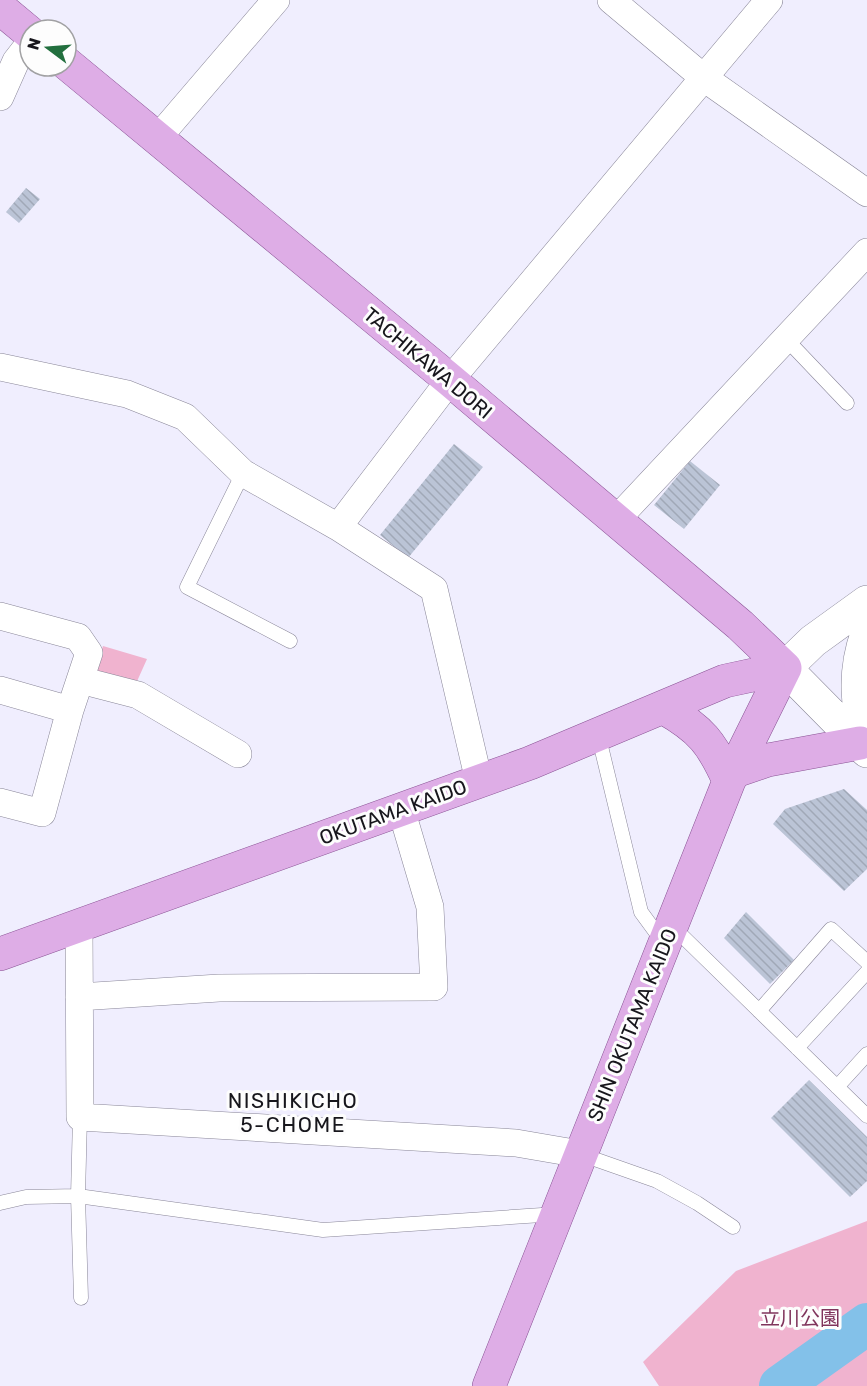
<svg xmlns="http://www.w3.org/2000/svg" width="867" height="1386" font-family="Rubik,'Noto Sans JP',sans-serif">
<defs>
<pattern id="building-back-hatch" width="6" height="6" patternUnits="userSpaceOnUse" patternTransform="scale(1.5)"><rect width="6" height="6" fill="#bbc4d6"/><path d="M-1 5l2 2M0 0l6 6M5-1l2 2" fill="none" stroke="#a0a8b7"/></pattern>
</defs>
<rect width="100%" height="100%" fill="#f0eefe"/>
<!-- green -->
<path fill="#f0b3cf" d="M103,646l44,13 -13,29 -33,-9 -5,-11z
M867,1221v165h-208l-16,-24 93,-91z"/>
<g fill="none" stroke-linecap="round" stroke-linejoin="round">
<!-- river -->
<path stroke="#83c1e9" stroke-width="42" d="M780,1386l87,-62"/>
</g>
<!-- building -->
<path fill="url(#building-back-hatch)" d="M26,188l14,11 -21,24 -13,-11z
M454,444l29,23 -75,91 -28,-23z
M690,461l30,24 -36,44 -30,-24z
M844,789l23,21v59l-23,22 -71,-67 12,-15z
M746,912l48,48 -24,24 -46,-46z
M809,1080l58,57v44l-17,16 -79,-79z"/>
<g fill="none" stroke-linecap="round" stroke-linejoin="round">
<defs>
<path id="service" d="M787,340l60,63
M243,473l-56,114 103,54
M598,734l43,178 22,30
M673,927l194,189
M759,1011l72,-82 36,33
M797,1048l70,-76
M837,1087l30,-33
M80,1117l-2,79 3,102
M580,1154l77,27 40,22 36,24
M0,1203l26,-6 52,-1 245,34 234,-16"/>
<path id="minor" d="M611,0l93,78 163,115
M0,97l16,-36 14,-18
M156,140l120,-140
M0,367l127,27 58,23 58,56 95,54
M615,521l252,-269
M0,616l78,21 11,16 -19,57 -28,103 -42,-11
M80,680l58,15 100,59
M0,690l70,20
M479,781l-45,-192 -96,-62 112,-147 319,-380
M79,925l1,192 436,26 64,11
M79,997l140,-9 215,-1 -4,-80 -29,-98"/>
<path id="secondary" d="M867,602l-54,39 -28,27 82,83
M865,749c-6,-43 -13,-73 2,-115"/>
<path id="primary" d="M0,8l30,25
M66,63l384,317 290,245 45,43
M664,708c37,21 48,35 65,73
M733,772l35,-12 92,-17
M0,954l530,-191 195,-82 60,-13
M489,1386l240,-605 56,-113"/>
</defs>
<!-- service casing -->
<use href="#service" stroke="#898698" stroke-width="15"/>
<!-- minor casing -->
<use href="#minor" stroke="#898698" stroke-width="28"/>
<!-- secondary casing -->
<use href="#secondary" stroke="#898698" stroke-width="34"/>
<!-- primary casing -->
<use href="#primary" stroke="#8a5495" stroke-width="34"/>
<!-- service -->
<use href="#service" stroke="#fff" stroke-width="14"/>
<!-- minor -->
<use href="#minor" stroke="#fff" stroke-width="27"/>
<!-- secondary -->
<use href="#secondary" stroke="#fff" stroke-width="33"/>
<!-- primary -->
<use href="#primary" stroke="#deade6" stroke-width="33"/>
</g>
<g text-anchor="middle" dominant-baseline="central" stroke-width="6" stroke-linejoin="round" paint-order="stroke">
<!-- street labels -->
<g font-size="20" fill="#17161c" stroke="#fdfdfd">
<text transform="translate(428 363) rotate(40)">TACHIKAWA DORI</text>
<text transform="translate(393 812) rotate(-20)">OKUTAMA KAIDO</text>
<text transform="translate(632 1025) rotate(-68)">SHIN OKUTAMA KAIDO</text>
</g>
<!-- park labels -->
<g font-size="20" fill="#80345c" stroke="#fdfdfd">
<text x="800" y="1318">立川公園</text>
</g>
<!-- neighbourhood labels -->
<g font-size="21" letter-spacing="1.5" fill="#17161c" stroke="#fdfdfd">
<text x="293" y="1100">NISHIKICHO<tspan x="293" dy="24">5-CHOME</tspan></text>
</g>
</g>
<!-- north arrow -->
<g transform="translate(48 48) rotate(286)"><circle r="28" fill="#fdfdfd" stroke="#a1a1a3" stroke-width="1.5"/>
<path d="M0-4.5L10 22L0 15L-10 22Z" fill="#226f3e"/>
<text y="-9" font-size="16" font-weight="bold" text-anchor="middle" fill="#17161c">N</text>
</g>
</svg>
